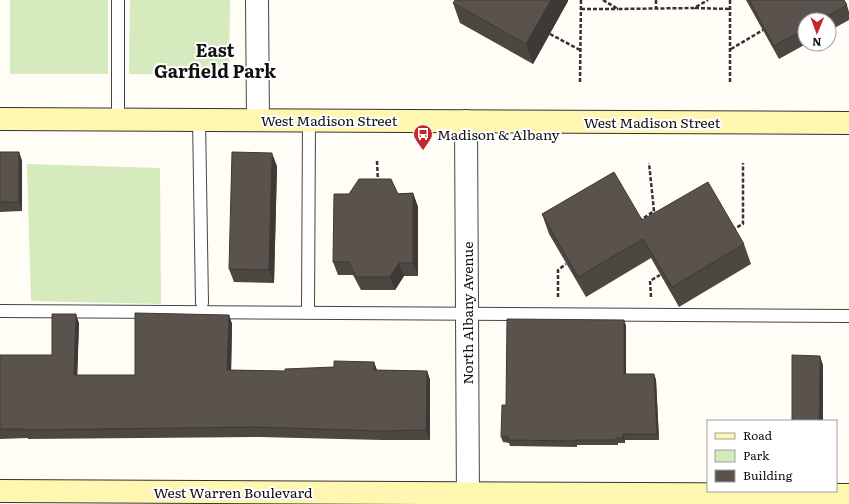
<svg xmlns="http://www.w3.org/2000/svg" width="849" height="504" font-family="Literata,serif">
<rect width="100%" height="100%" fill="#fffdf5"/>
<!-- green -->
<path fill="#d5ebbd" d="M10,0h98v74h-98z
M130,0h100l-1,75 -100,-1z
M27,164l133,4 1,136 -130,-3z"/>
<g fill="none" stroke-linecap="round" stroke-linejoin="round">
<defs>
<path id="lane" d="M118,0v120
M199,119l3,184
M0,311l849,5
M308,313l1,-193"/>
<path id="street" d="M257,0l1,120
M466,121l2,383"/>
<path id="secondary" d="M0,119l849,4
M0,491l849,4"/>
</defs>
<!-- lane casing -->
<use href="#lane" stroke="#444" stroke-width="14"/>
<!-- street casing -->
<use href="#street" stroke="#444" stroke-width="24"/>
<!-- secondary casing -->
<use href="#secondary" stroke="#333" stroke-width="24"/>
<!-- path -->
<path stroke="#333" stroke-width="2.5" stroke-dasharray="4 2" stroke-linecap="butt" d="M603,0l15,9 76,-1 14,-8
M656,0v9
M730,0v82
M695,8l35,1
M581,9h37
M550,34l30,16
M731,49l32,-19
M580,82l1,-82
M377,161l1,21
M639,221l15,-10 -5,-48
M732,230l11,-6v-61
M558,297v-27l8,-6
M651,297l-1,-16 10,-6"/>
<!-- lane -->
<use href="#lane" stroke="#fff" stroke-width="12"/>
<!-- street -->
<use href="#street" stroke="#fff" stroke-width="22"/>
<!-- secondary -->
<use href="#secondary" stroke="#fff6b0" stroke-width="22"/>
</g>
<!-- wall -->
<path fill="#4d4742" d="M746,0h98l3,5 2,7v8l-20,11v-11h-24v24h1l-27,15z
M568,1l-35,63 -73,-41 -7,-20z
M0,152h19l3,9v50l-22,1z
M277,166l-3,117 -40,-1 -5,-13z
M413,193l5,14v69h-14l-9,14h-34l-8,-15h-15l-5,-13 16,-68z
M542,214l100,6 102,24 7,20 -72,43 -28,-49 -65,39 -37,-63z
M229,315l3,9 -1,46 54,1 49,-4 40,-5 3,8 50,1 3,9v60h-48l-123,-3 -231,2v-1l-28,1v-84h52l27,-32 -2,52h58z
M624,320l2,6v48h28l2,6 3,60h-34v3h-7v2h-41v2l-67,-1 -1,-3 -6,-1 -2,-5 5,-32z"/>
<!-- shaded-wall -->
<path fill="#3f3936" d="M551,0h17v1l-35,63 -7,-20z
M19,152l3,9v50l-3,-9z
M272,153l5,13 -3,117 -5,-13z
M413,193l5,14v69l-5,-13z
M399,263l5,13 -9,14 -5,-13z
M76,314l3,9 -2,62 -3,-10z
M229,315l3,9 -1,55 -4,-9z
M624,320l2,6v54l-2,-6z
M820,356l3,9v56h-4z
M374,362l3,9 -3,-1z
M427,371l3,9v60l-4,-10z
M654,374l2,6 3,60 -2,-6z
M623,434l2,6v3l-2,-5z"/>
<!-- building -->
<path fill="#5a524d" stroke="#3f3936" d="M455,0h96l-25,44 -73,-41z
M749,0h95l3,5 -27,15h-15v9l-31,17z
M0,152h19v50h-19z
M232,152l40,1 -3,117 -40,-1z
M614,172l28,48 66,-38 36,62 -72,43 -29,-48 -65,38 -36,-63z
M359,179h32l7,15 15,-1v70h-14l-9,14h-34l-7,-15h-16l1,-68h15z
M135,313l94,2 -2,55 58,1v-2l49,-2v-6l40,1v8l53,1 -1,59 -48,1 -122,-4 -231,3v-1h-25v-74h52v-41h24l-2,61h61z
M507,319l117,1v54h30l3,60h-34v4h-7v2h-41v1l-67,-1v-3h-7l1,-32h4z
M792,355l28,1 -1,65h-27z"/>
<!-- icons -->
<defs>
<symbol id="bus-pin" viewBox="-11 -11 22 30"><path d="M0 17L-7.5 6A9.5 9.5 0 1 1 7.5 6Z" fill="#c4262e" stroke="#fff"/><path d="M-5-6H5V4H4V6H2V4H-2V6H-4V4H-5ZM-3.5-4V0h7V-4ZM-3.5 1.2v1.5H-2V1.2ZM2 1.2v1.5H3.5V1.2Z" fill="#fff"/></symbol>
</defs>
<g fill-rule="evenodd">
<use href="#bus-pin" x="412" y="123" width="22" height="30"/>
</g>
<g text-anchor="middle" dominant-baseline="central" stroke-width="4" stroke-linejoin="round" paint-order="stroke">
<!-- street labels -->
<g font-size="14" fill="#111" stroke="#fff">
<text x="329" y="120">West Madison Street</text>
<text x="652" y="122">West Madison Street</text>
<text transform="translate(467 313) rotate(-90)">North Albany Avenue</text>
<text x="233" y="492">West Warren Boulevard</text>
</g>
<!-- poi labels -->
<g font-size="14" fill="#111" stroke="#fff" text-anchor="start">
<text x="437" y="134">Madison &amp; Albany</text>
</g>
<!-- district labels -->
<g font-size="18" font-weight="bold" fill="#111" stroke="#fff">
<text x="215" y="49">East<tspan x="215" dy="21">Garfield Park</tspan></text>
</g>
</g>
<!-- legend -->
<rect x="707" y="420" width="130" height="72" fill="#ffffff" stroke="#a0a0a0"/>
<rect x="715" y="433" width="20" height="6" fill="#fff6b0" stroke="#a0a0a0"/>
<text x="743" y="440" font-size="12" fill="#111111">Road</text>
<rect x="715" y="450" width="20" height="12" fill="#d5ebbd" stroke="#a0a0a0"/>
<text x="743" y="460" font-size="12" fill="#111111">Park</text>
<rect x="715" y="470" width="20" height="12" fill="#5a524d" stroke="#a0a0a0"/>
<text x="743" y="480" font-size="12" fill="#111111">Building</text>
<!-- north arrow -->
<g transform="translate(817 32) rotate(181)"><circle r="19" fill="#ffffff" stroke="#a0a0a0"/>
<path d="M0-3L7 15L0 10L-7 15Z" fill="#c4262e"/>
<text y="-6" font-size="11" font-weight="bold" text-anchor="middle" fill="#111111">N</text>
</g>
</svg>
